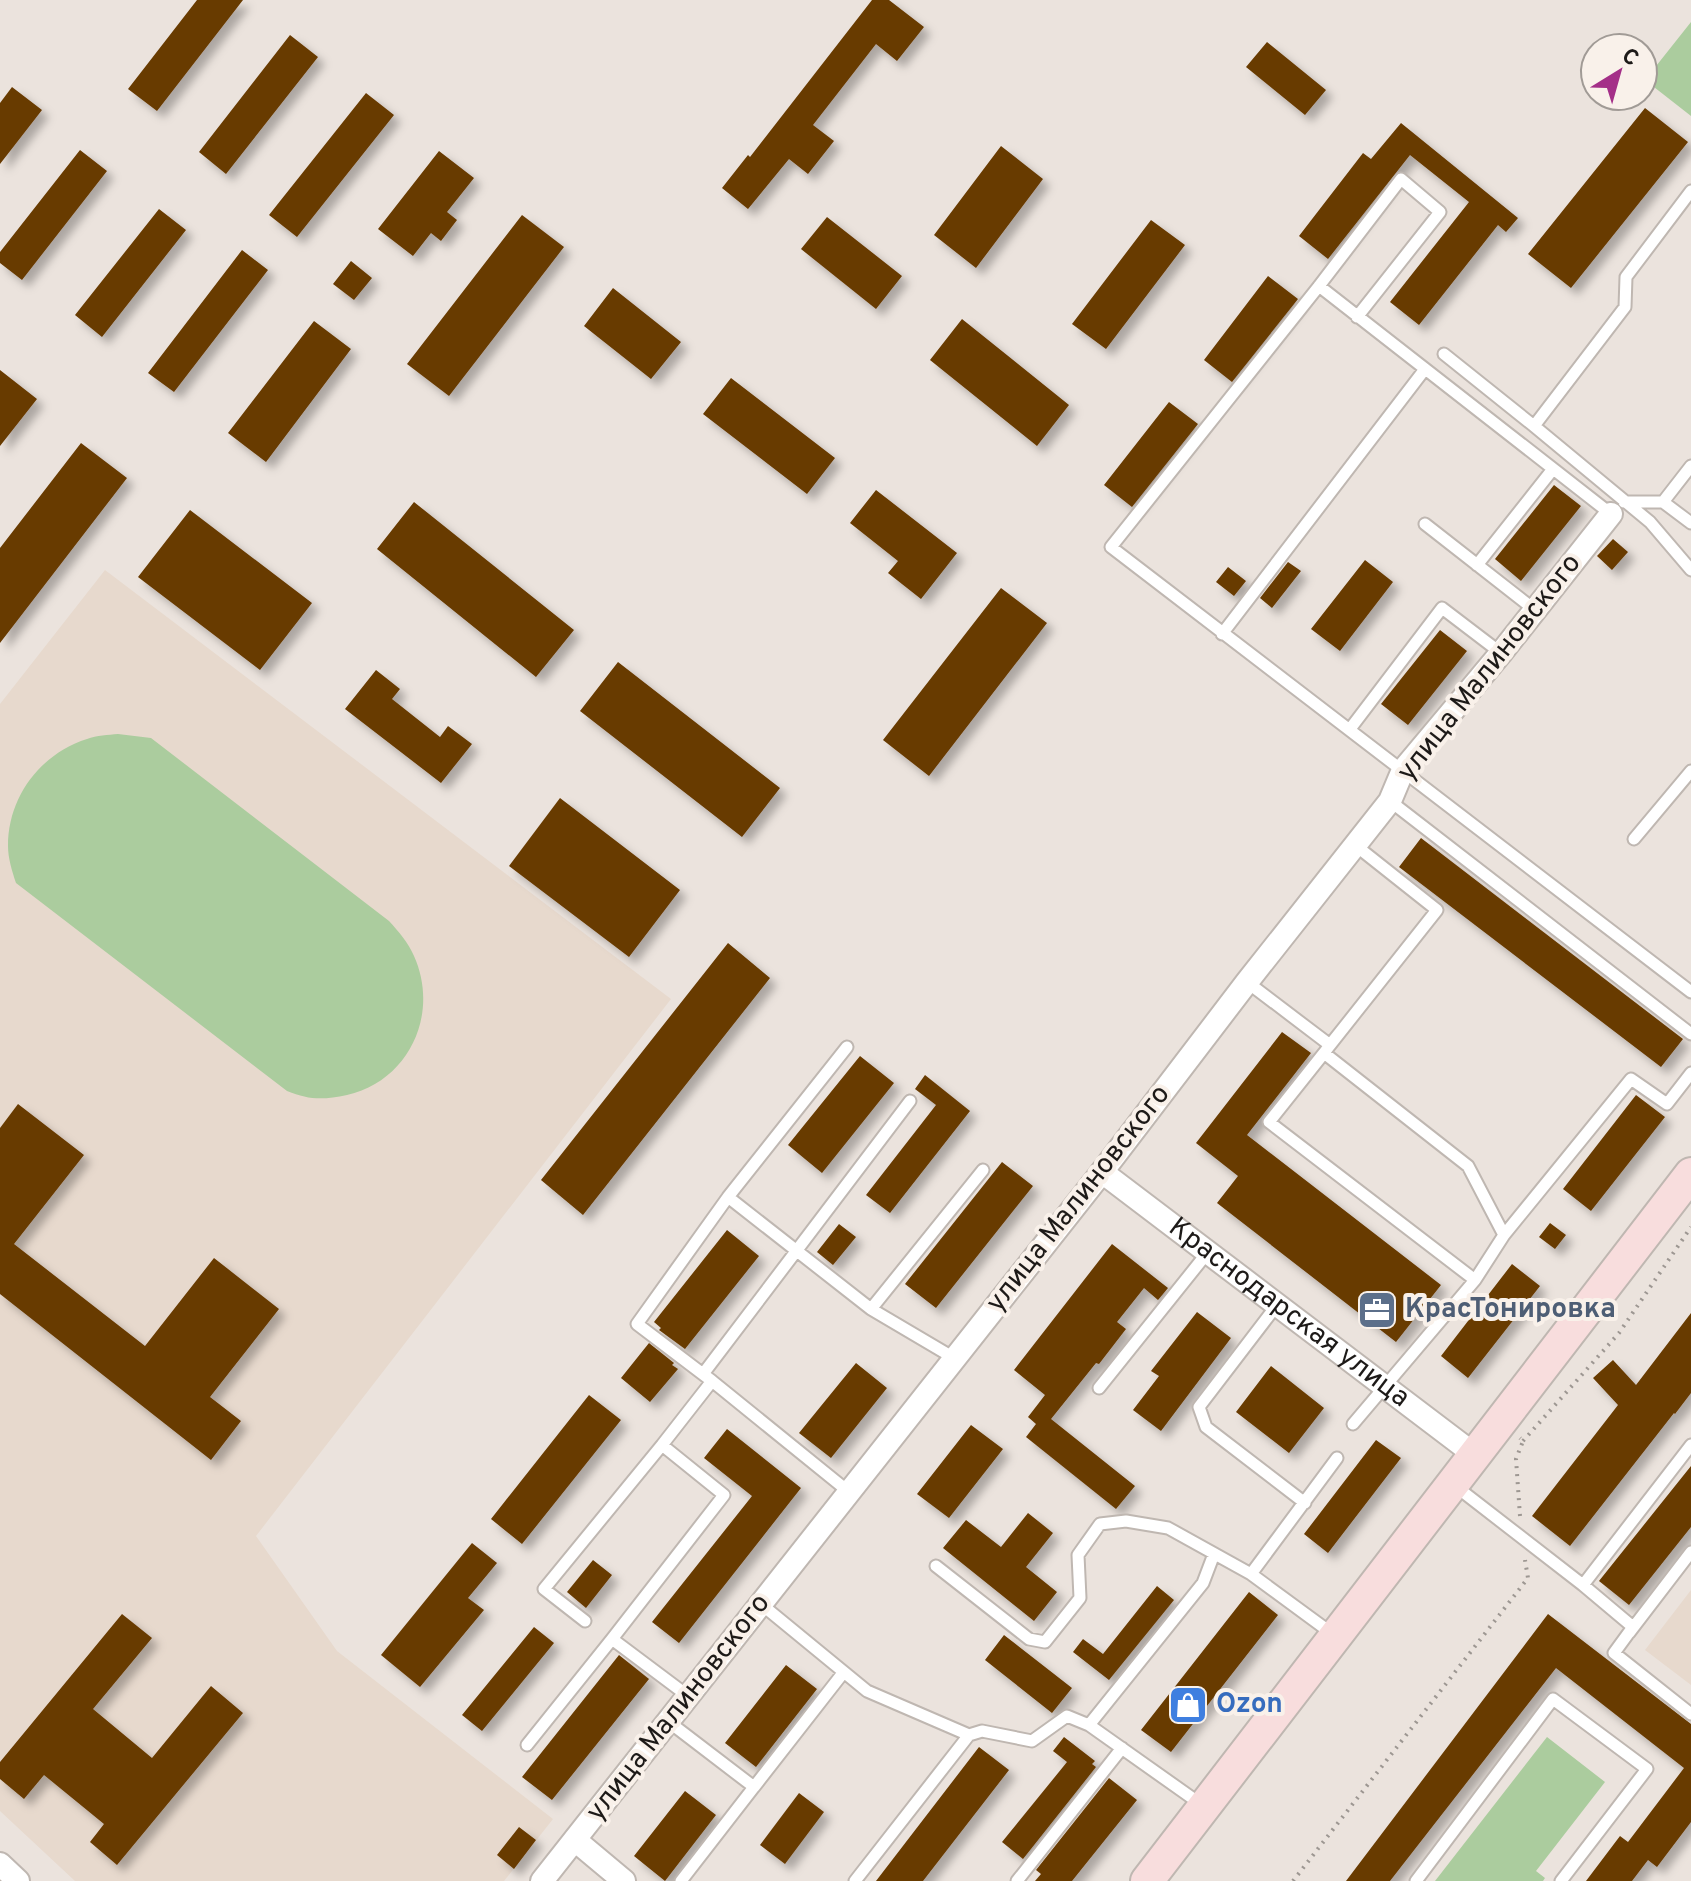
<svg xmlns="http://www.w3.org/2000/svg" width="1691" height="1881" font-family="Overpass,sans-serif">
<defs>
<filter id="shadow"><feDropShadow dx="7" dy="7" stdDeviation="4" flood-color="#0004"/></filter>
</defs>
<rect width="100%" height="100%" fill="#ebe3dd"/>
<!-- built -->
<path fill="#e7d9cd" d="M105,570l566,429 -415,537 81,115 216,168 -49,62h-429l-75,-70v-1107z
M1691,1590v95l-46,-35z"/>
<!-- green -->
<path fill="#abcc9e" d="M1691,22v94l-46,-36z
M118,734l33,4 238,183c10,11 19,21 25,35 26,58 -5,125 -67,139 -24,5 -38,5 -60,-4l-271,-208c-4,-12 -8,-25 -8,-37 0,-49 32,-92 79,-107 10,-4 21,-4 31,-5z
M1547,1737l58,45 -69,89 9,7 -2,3h-108z"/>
<!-- building -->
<path fill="#673a02" filter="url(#shadow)" d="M197,0h46l-86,111 -29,-22z
M872,0h17l35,27 -27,34 -21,-17 -63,81 21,16 -26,33 -19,-15 -41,50 -26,-21 26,-33 2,2z
M290,35l28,22 -92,117 -27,-22z
M1267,42l59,48 -21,25 -59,-48z
M12,87l30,23 -42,54v-61z
M366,93l28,22 -97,122 -28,-22z
M1645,108l43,34 -117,146 -43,-34z
M1401,123l117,95 -12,14 -8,-7 -79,100 -29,-23 79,-100 -59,-47 -82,104 -29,-23 64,-83 8,6z
M1001,146l42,33 -67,89 -42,-33z
M80,150l27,21 -85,109 -22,-17v-11z
M439,151l35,27 -27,34 10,8 -16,21 -10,-8 -18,23 -35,-27z
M159,209l27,21 -84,107 -27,-22z
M522,215l42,32 -115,149 -42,-32z
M827,217l75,59 -26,33 -75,-60z
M1151,220l34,25 -79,104 -34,-25z
M242,250l26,20 -94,122 -26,-19z
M351,261l21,17 -18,22 -21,-16z
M1268,276l30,23 -66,83 -28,-22z
M613,288l68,54 -30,37 -67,-53z
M962,319l107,86 -32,41 -107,-86z
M314,321l37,28 -85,113 -38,-29z
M0,370l37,29 -37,47z
M731,378l104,80 -28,36 -104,-80z
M1169,402l29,22 -66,83 -28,-22z
M81,443l46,35 -127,165v-95z
M1554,485l27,21 -60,75 -26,-22z
M876,490l81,63 -36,46 -33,-26 10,-12 -48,-38z
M414,502l160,128 -38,47 -159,-128z
M190,510l122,93 -52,67 -122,-93z
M1613,539l15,13 -16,18 -15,-14z
M1365,560l28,22 -53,69 -29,-22z
M1288,562l13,9 -29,37 -12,-10z
M1228,567l18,14 -12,15 -18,-14z
M1001,588l46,35 -118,153 -46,-36z
M1440,630l27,21 -59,74 -27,-21z
M618,662l162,126 -38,49 -162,-126z
M376,670l24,19 -8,10 48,38 8,-11 24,18 -31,39 -96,-74z
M560,798l120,92 -51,67 -120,-91z
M1421,838l262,201 -22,28 -262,-200z
M728,943l42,35 -187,237 -42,-35z
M1282,1032l29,21 -64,82 194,150 -45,57 -179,-139 21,-27 -42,-33z
M860,1056l34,27 -72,90 -34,-28z
M925,1075l45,36 -80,102 -24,-18 70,-90 -21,-16z
M1636,1095l29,22 -74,94 -28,-22z
M18,1104l66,51 -70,89 131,102 69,-88 65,51 -69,88 31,24 -30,39 -211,-166v-166z
M1002,1162l31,24 -97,122 -31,-24z
M1550,1223l16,12 -11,14 -16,-12z
M839,1224l17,13 -23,28 -16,-13z
M727,1230l32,26 -74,93 -26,-19 2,-2 -7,-6z
M1112,1244l56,44 -10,12 -14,-12 -27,34 9,7 -27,35 -3,-1 -45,56 84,67 -19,23 -90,-72 10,-13 -8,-7 17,-22 -31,-25z
M1512,1264l28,22 -72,92 -27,-22z
M1197,1312l34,26 -70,93 -28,-21 26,-34 -8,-5z
M1691,1313v80l-16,21 -1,-1 -104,133 -38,-30 86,-111 -25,-27 20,-18 23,25z
M649,1343l25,20 -2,2 6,4 -28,33 -29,-24z
M856,1363l31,25 -56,70 -32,-25z
M1271,1366l53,42 -35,45 -53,-41z
M589,1395l32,25 -99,124 -31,-25z
M971,1425l32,24 -54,69 -32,-24z
M727,1429l74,59 -122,155 -27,-21 100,-126 -48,-38z
M1376,1440l25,18 -73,95 -24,-19z
M1691,1466v61l-62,78 -30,-24z
M1028,1513l25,20 -27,34 31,25 -23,29 -91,-73 23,-28 35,27z
M472,1543l25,20 -29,35 16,12 -64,77 -39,-32z
M593,1560l19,15 -26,33 -19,-16z
M1157,1586l17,14 -65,80 -36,-28 10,-13 20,15z
M1249,1592l29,23 -107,137 -30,-22z
M122,1614l30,24 -59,71 59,49 59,-72 32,27 -126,152 -27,-23 14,-18 -60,-49 -20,24 -24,-20v-17z
M1548,1614l143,110v98l-34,45 -9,-7 -16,21h-46l34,-45 8,6 56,-74 -128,-100 -166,213h-44z
M534,1627l20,16 -72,88 -20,-16z
M1004,1635l68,53 -20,25 -67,-53z
M619,1655l30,24 -97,121 -30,-23z
M786,1665l31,24 -61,78 -31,-24z
M1064,1737l31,24 -3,3 4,3 -73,92 -21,-17 65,-80 -14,-11z
M979,1747l30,23 -86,111h-47z
M1109,1778l28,22 -65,81h-37l6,-7 -5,-4z
M685,1791l31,24 -51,66 -31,-25z
M799,1793l25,19 -39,52 -25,-19z
M519,1827l17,13 -22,29 -17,-14z"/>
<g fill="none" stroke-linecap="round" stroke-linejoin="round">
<defs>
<path id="lane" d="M1691,191l-65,86 -1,30 -91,119 116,96 41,48
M1319,286l292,228
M1357,317l83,-105 -39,-33 -82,107 -208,261 580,445
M1444,354l90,72
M1624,502h39l28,-36
M1663,502l28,21
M1425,524l110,86
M1477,565l76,-96
M1222,634l203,-265
M1350,729l92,-121 59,45
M1390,801l301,233
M1634,839l57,-68
M1247,982l83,63 -6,8 -55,69 206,158 29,-45 -36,-69 -144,-113
M1330,1045l107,-135 -82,-65
M847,1047l-119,150 143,112 83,49
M728,1197l-91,127 75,57 137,111
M1504,1235l127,-156 36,25 24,-31
M1277,1305l-78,102 7,20 99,76
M871,1309l112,-139
M703,1374l207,-273
M1099,1388l109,-136
M1353,1424l122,-144
M1454,1485l129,100 50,42 -19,26 77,61
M936,1566l93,73 16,3 35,-44 -2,-43 22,-31 26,-3 42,7 83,46 83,61
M1251,1574l86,-116
M1583,1585l108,-140
M761,1604l106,87 102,44
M585,1621l-41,-32 118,-144 50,-64
M1629,1633l62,-81
M612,1639l76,57
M669,1722l85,65 89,-114
M1089,1725l114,-142 11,-29
M527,1745l85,-106 112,-144 -62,-50
M681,1881l73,-94
M855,1881l114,-146 13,-4 50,10 35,-25 22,9 113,80
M1017,1881l105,-133
M1416,1881l137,-182 94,70 -86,112"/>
<g id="street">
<path id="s1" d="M1102,1172l373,283"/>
<path d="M575,1840l49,41"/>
<path d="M0,1864l18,17"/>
<path d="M542,1881l560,-709 145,-190 143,-181 13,-31 98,-117 110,-139"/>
</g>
<path id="secondary" d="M1147,1881l544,-707"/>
</defs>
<!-- lane casing -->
<use href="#lane" stroke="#bfb7b1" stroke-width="15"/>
<!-- street casing -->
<use href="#street" stroke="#bfb7b1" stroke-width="26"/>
<!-- secondary casing -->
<use href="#secondary" stroke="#bfb7b1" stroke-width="36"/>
<!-- path -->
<path stroke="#9d9792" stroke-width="4" stroke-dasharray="2 6" stroke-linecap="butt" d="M1523,1441l96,-108 72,-106
M1520,1516l-4,-57 7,-18 -3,-3
M1293,1881l235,-303 -3,-18"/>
<!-- lane -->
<use href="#lane" stroke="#fff" stroke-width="11"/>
<!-- street -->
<use href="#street" stroke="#fff" stroke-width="22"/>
<!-- secondary -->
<use href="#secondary" stroke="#f8dddd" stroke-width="32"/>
</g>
<!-- icons -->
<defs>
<symbol id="office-square" viewBox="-11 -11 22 22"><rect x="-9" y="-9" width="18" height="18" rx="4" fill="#5c6f8a" stroke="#f9f1ea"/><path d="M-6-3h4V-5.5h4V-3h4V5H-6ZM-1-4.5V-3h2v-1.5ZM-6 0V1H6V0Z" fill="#fff"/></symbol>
<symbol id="shop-square" viewBox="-11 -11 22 22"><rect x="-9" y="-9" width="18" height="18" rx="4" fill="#3f7fe0" stroke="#f9f1ea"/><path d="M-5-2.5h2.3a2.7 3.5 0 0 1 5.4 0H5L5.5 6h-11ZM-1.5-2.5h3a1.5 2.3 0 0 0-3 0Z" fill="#fff"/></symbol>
</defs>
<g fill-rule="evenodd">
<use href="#office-square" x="1355" y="1288" width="44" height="44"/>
<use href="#shop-square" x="1166" y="1683" width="44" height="44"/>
</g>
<g text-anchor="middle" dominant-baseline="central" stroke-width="8" stroke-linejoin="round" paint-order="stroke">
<!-- street labels -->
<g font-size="28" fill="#1d1a18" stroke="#f9f1ea">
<text transform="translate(1490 668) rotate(-52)">улица Малиновского</text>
<text transform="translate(1079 1199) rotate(-52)">улица Малиновского</text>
<text stroke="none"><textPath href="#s1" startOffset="234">Краснодарская улица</textPath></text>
<text transform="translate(679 1708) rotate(-52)">улица Малиновского</text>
</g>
<!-- service labels -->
<g font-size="28" font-weight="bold" fill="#4e5e75" stroke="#f9f1ea" text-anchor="start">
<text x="1405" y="1310">КрасТонировка</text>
</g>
<!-- shop labels -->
<g font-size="28" font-weight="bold" fill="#366cbe" stroke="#f9f1ea" text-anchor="start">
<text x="1216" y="1705">Ozon</text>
</g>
</g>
<!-- north arrow -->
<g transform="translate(1619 72) rotate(37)"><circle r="38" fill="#f9f1ea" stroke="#a19b96" stroke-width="2"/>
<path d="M0-6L14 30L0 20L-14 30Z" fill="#a42f88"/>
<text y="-12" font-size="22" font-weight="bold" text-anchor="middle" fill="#1d1a18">С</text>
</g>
</svg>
